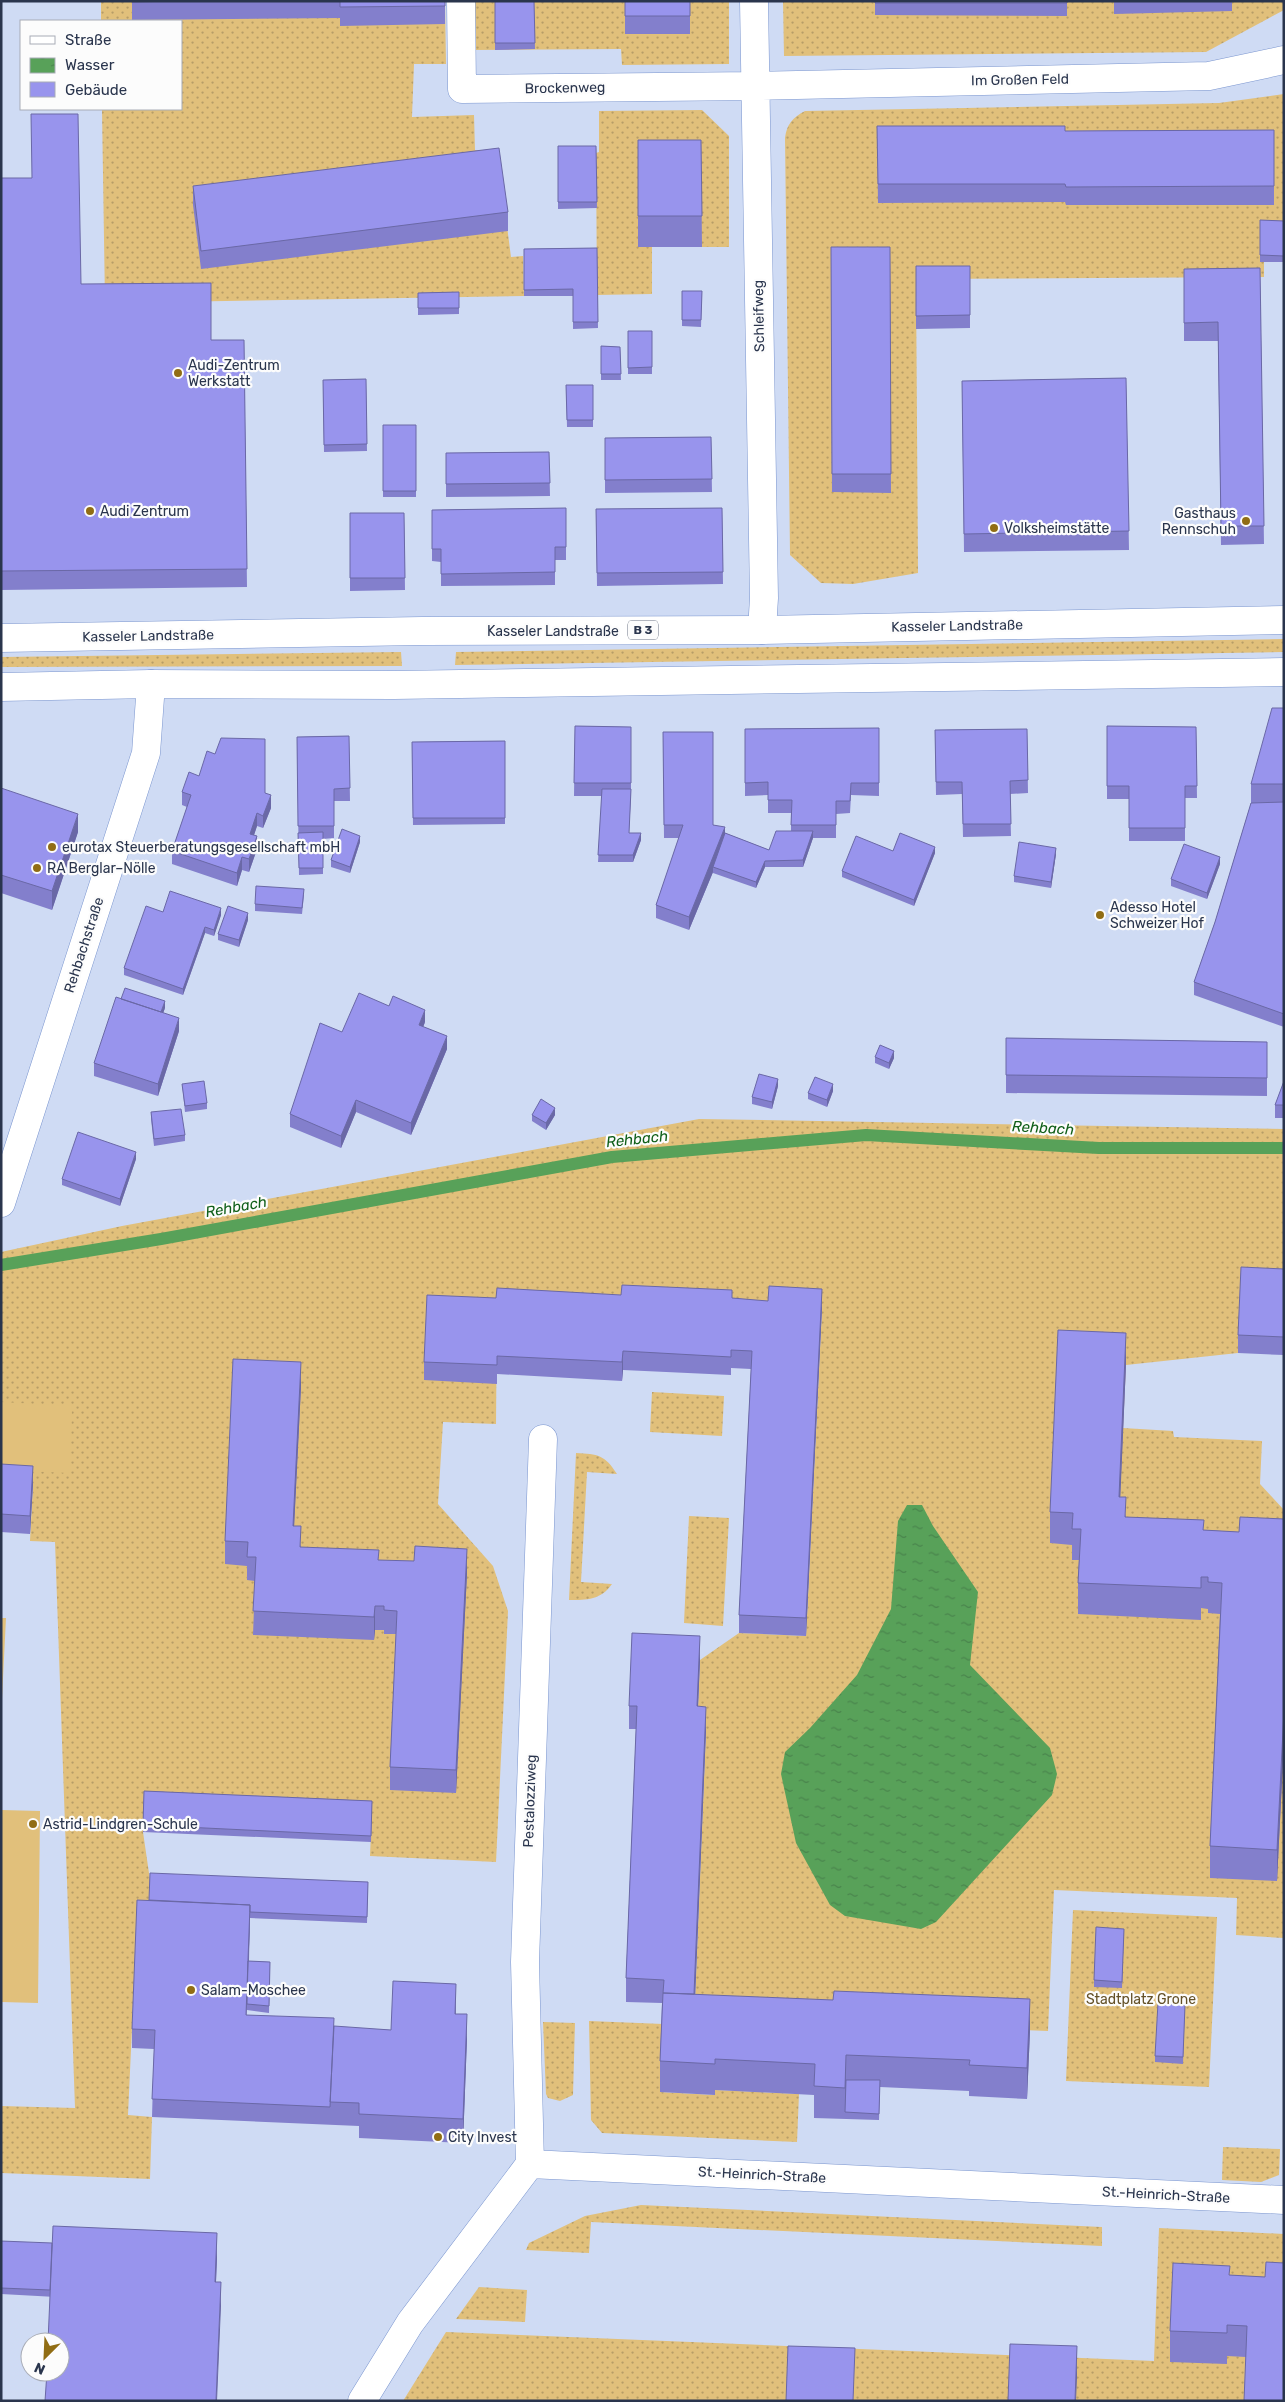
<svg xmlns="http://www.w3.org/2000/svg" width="1285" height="2402" font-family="Rubik,sans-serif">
<defs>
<pattern id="grass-dots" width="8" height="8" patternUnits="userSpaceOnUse" patternTransform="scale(1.25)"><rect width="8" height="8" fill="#e1c07b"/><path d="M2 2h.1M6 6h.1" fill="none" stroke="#b79d67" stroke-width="1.8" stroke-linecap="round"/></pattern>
<pattern id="water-ripples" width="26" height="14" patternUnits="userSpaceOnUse" patternTransform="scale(1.25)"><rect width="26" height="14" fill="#58a159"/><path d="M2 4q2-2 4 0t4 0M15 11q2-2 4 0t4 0" fill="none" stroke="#49844c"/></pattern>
</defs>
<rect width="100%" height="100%" fill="#cfdbf4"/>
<!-- grass -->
<path fill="url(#grass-dots)" d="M101,1h344l1,63h-32l-2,53 62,-2 1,35h22l14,107 12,-1 1,40 -419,7 -3,-194h79v-88h-80z
M472,1h257v63l-107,1 -1,-16 -148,1z
M783,1h501v9l-78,42 -422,4z
M1284,94v133l-24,35h4v15l-348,2 2,294 -65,11 -32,-1 -31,-28 -5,-417c2,-14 7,-20 20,-27l414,-8z
M702,110l27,26v111h-77v47l-55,1 -1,-142 3,-1v-41z
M1284,639v13l-829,13 1,-13z
M401,652l1,14 -401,1v-10z
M699,1119l585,10v158l-46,66 -112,12 -3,63 50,3 1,6 88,4 -2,43 24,26v428l-48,-3 1,-37 -183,-8 -6,141 -214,-9 -140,3 12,-295h-9l3,-70 39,-27 67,3 16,-328 -325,-1 -1,117 -53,-2 -5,82 55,62 15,45 -12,251 -126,-6 2,-48 -228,-11 -1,35 7,48 -1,34 -12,5 -9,196 24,2 -2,62 -149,-6v-67l74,2 -20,-566 -25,-1 3,-57 -32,-2v-230l121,-26z
M652,1392l72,4 -2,40 -72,-4z
M576,1453c22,1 29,2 41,21l-30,-2 -6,110 31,2c-11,16 -25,16 -43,16z
M689,1516l40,2 -6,108 -39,-3z
M1073,1910l144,7 -8,170 -143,-6z
M589,2021l74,3 -3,68 54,3 1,-5 84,4 -2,48 -195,-9 -11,-13z
M543,2022l32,1 -2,72 -13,6 -12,-3 -2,-4z
M1223,2147l57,2 -1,26 -18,7 -39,-2z
M641,2205l461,22v19l-511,-24 -2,31 -63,-3 3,-7 56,-27z
M1159,2228l125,6v167h-881l43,-69 708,29z
M479,2287l48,3 -2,32 -69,-3z"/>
<!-- garden -->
<path fill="#e1c07b" d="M1,1402l71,4 -2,67 -69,-3z
M1,1618h5l-4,80h-1z
M1,1810l39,1 -2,192 -37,-1z"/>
<!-- water -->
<path fill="url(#water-ripples)" d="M907,1505h15l11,21 45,66 -8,73 80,83 7,26 -5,21 -116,127 -15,7 -76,-13 -15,-11 -34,-62 -15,-69 4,-22 25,-24 47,-53 34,-66 7,-88z"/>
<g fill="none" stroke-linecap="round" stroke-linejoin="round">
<!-- stream -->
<path stroke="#58a159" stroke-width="12" d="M1,1265l160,-26 451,-82 254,-22 233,13h185"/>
<defs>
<path id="minor" d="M461,1l1,88 293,-3 454,-10 75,-16
M754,1l10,597 -2,32
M1,1203l145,-450 5,-69
M530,2164l-5,-202 18,-523
M362,2401l48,-78 120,-159 754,36"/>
<path id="major" d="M1,638l421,-7 340,-1 522,-10
M1,687l150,-3 243,1 890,-13"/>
</defs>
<!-- minor casing -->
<use href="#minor" stroke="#7a95cf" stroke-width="29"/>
<!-- major casing -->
<use href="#major" stroke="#7a95cf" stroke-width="29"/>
<!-- minor -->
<use href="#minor" stroke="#fff" stroke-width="28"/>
<!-- major -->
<use href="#major" stroke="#fff" stroke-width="28"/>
</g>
<!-- wall -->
<path fill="#837fcc" d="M132,1h313v23l-105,2v-8l-208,2z
M495,1h39l1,48 -40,1z
M625,1h65v33h-65z
M875,1h192v15l-192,-1z
M1114,1h118v10l-118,3z
M877,126l188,5 209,-1v75h-208l-1,-3 -187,1z
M638,140h63l1,107h-64z
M558,146h38l1,62 -39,1z
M1,178l80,106 130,56h33l3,247 -246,3z
M193,186l315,26v19l-307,38 -8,-64z
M1260,220l24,1v41h-24z
M831,247h59l1,246 -59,-1z
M597,248l1,80 -25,1v-33h-49v-47z
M916,266h54v62l-54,1z
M1260,268l4,276 -43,1 -3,-204h-34v-72z
M682,291h20l-1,36 -19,-1z
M459,292v22l-41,1v-22z
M628,331h24v43h-24z
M601,346l19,1 1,33h-20z
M1126,378l3,172 -165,2 -2,-171z
M366,379l1,72 -43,1 -1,-72z
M566,385h27v42h-26z
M383,425h33v72h-33z
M711,437l1,55 -107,1v-55z
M549,452l1,44 -104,1v-44z
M566,508v52h-11v25l-114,1v-24l-9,-1v-51z
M722,508l1,76 -126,2 -1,-77z
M350,513h54l1,77 -55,1z
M1284,708v319l-90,-32v-13l21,-60 36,-119v-19z
M575,726l56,1v69l-2,37 12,7 -8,22h-35l4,-66h-28z
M1107,726l89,1 1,71h-12v43h-56v-42h-22z
M879,728v68l-28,-1 -1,18 -14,1v24h-23l-10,29h-38l-9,21 -43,-15v-1l-24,58 -33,-12v-13l23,-67h-15l-1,-106 50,93 12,8 44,17 22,-19v-18h-23v-18l-23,1v-67z
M1027,729l1,64 -18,1 1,42 -48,1 -1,-43 -26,1 -1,-65z
M349,736l1,65h-16v37l-11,1v35l-24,1 -2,-138z
M505,741v83l-92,1 -1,-83z
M199,776l66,17 6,15 -8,20 -6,-2 -3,9 3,14 -8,23 -7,-2 -5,16 -65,-22v-13l15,-44 -5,-2v-13z
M1,788l77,44 -26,78 -51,-17z
M360,842l-10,31 -19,-6v-7z
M893,851l42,2 -21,53 -72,-29v-6z
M1056,854l-5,34 -37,-6v-6z
M1220,864l-13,35 -36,-13v-7z
M304,895l-2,19 -47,-3v-7z
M163,912l58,3 -7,21 -9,-3 -22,62 -59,-20v-7z
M248,920l-9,27 -21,-7v-6z
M165,1008l-2,5 16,18 -21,65 -64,-20v-13z
M425,1022l-2,5 24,22 -36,86 -55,-23 -15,36 -51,-21v-13z
M1006,1038l261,4v54l-261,-3z
M875,1057l19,1 -5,11 -14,-6z
M1284,1081v37h-9v-13z
M182,1084l25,19v6l-22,3z
M778,1086l-6,23 -20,-5v-7z
M833,1091l-6,16 -19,-8v-6z
M151,1112l34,23v6l-31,5 -3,-27z
M532,1115h23l-9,15 -14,-9z
M136,1159l-16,47 -58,-21v-6z
M1284,1269v86l-46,-2v-18z
M621,1295l111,3 90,9 -16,329 -67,-3v-18l12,-246 -20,-1v7l-108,-5 -1,11 -125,-7v10l-73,-4v-18l72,-64z
M1126,1364l-6,133 6,20 78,13 35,2 45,-13v222l-7,140 -67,-3v-32l10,-232 -12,-1v-4l-7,-1v12l-123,-6v-31l1,-23h-7v-15l-22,-2v-31z
M301,1386l-7,140 7,21 78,13 88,13 -11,220 -66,-3v-23l6,-133h-12v-4h-9l-1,10 -121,-5 2,-54 -8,-1v-14l-22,-2v-23z
M1,1464l32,20 -3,50 -29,-2z
M700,1660l-2,46 8,24 -11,264 335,37 -3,68 -58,-3v-5l-89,-4 -1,33 -65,-2v-23l-99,-5v5l-55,-3v-31l2,-58 -36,-1v-24l10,-249h-7v-23z
M144,1791l228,10 -1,41 -228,-10z
M368,1882l-1,41 -117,-5 -1,43 21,1 -1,51 -22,-3v-3l-1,8 88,12 57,3 65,-16 11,24 -4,105 -104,-5v-12l-207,-9 2,-68 -22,-1v-19l17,-129z
M1124,1929l-2,59 -28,-1v-7z
M1185,2005l-2,59 -28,-2v-6z
M1,2241l216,16 -1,25 5,24 -220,-12z
M1284,2263l-38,94 -19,-1v8l-57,-2v-31l60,-56 35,2z"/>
<!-- shaded-wall -->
<path fill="#6a68a6" d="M271,795v13l-8,20v-12z
M257,813v13l-7,21v-13z
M78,814v18l-26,78v-19z
M725,827v13l-12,27v5l-24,58v-13z
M813,831v7l-10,29v-7z
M641,833v7l-8,22v-7z
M257,836v13l-8,23v-13z
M360,836v6l-10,31v-6z
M935,847v6l-21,53v-6z
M1056,848v6l-5,34v-6z
M242,857v13l-5,16v-13z
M1220,857v7l-13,35v-6z
M765,861v6l-9,21v-6z
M221,908v7l-7,21v-6z
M248,913v7l-9,27v-7z
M205,927v6l-22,62v-6z
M165,1001v7l-6,16v-7z
M425,1010v12l-6,16v-13z
M179,1018v13l-21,65v-12z
M447,1036v13l-36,86v-12z
M894,1051v7l-5,11v-6z
M778,1079v7l-6,23v-7z
M833,1084v7l-6,16v-7z
M356,1100v12l-15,36v-12z
M555,1108v7l-9,15v-7z
M136,1152v7l-16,47v-7z
M822,1289v18l-16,329v-18z
M1126,1333v31l-7,164v-31z
M623,1351v19l-1,11v-19z
M301,1362v24l-8,163v-23z
M33,1466v18l-3,50v-18z
M467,1549v24l-11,220v-23z
M375,1606v24l-1,10v-23z
M700,1636v24l-3,70v-24z
M706,1707v23l-12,295v-23z
M1284,1710v31l-7,140v-31z
M250,1905v18l-4,104v-12z
M456,1984v24l-1,29v-23z
M1030,1999v32l-3,68v-31z
M467,2014v24l-4,105v-24z
M846,2055v31l-1,26v-24z
M217,2233v24l-2,48v-23z
M221,2282v24l-4,95h-1z
M1077,2346v31l-1,24h-1z"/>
<!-- building -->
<path fill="#9894ed" stroke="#6a68a6" d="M132,1h44l-44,1z
M340,1h105v5l-105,1z
M495,1h39l1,42h-40z
M625,1h65v15h-65z
M875,1h192v2h-192z
M31,114h47l3,170 130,-1v57h33l3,229 -246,2v-393h31z
M877,126h188v5l209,-1v56l-208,1 -1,-3h-187z
M638,140h63l1,76h-64z
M558,146h38l1,56h-39z
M499,148l9,64 -307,39 -8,-65z
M1260,220l24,1v35l-24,-1z
M831,247h59l1,227h-59z
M597,248l1,74h-25v-33l-49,1v-41z
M916,266h54v49l-54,1z
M1260,268l4,258h-43l-3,-204 -34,1v-54z
M682,291h20l-1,29h-19z
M459,292v16h-41v-15z
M628,331h24v36l-24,1z
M601,346l19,1 1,27h-20z
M1126,378l3,153 -165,3 -2,-153z
M366,379l1,65 -43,1 -1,-65z
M566,385h27v35h-26z
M383,425h33v66h-33z
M711,437l1,42 -107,1v-42z
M549,452l1,31 -104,1v-31z
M566,508v39h-11v25l-114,2v-25h-9v-39z
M722,508l1,64 -126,1 -1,-64z
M350,513h54l1,65h-55z
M1272,708h12v76h-33z
M575,726l56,1v56h-57z
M1107,726l89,1 1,59h-12v42h-56v-42h-22z
M879,728v55h-28l-1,18h-14v24h-45l1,-25h-24v-18l-23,1v-54z
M1027,729l1,51 -18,1 1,43h-48l-1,-42h-26l-1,-52z
M663,732h50v93l12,2 -36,90 -33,-12 27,-80h-19z
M349,736l1,52 -16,1v37h-36l-1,-89z
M221,738l44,1v54l6,2 -8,21 -6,-3 -7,21 7,2 -8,23 -7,-2 -5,16 -65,-22 19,-56 -9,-3 7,-20 10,4 8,-25 8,3z
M505,741v77h-92l-1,-76z
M1,788l77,26 -26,77 -51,-16z
M602,789h29l-2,44h12l-8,22h-35z
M1284,802v212l-90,-32 21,-60 36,-119z
M342,829l18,7 -10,31 -19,-7z
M776,831h37l-10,29 -38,1 -9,21 -43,-15 12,-34 44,17z
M323,832v36h-24l-1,-35z
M900,833l35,14 -21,53 -72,-29 14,-35 37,15z
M1019,842l37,6 -5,34 -37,-6z
M1184,844l36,13 -13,36 -36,-14z
M256,886l48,3 -2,19 -47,-4z
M170,891l51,17 -7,22 -9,-3 -22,62 -59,-21 22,-62 17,6z
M228,906l20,7 -9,27 -21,-6z
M125,988l40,13 -4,11 -40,-13z
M359,993l30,13 4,-10 32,14 -6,15 28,11 -36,87 -55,-23 -15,36 -51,-22 30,-91 22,9z
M116,997l63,21 -21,66 -64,-21z
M1006,1038l261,4v36l-261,-3z
M880,1045l14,6 -5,12 -14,-6z
M759,1074l19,5 -6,23 -20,-5z
M815,1077l18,7 -6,16 -19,-7z
M204,1081l3,22 -22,3 -3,-22z
M1284,1081v24h-9z
M541,1099l14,9 -9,15 -14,-8z
M181,1109l4,26 -31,4 -3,-27z
M78,1132l58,20 -16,47 -58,-20z
M1241,1267l43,2v68l-46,-2z
M622,1285l110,5v8l36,3 1,-15 53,3 -16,329 -67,-3 13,-264 -21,-1v7l-108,-6 -1,11 -125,-6v9l-73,-3 3,-67 69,3 1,-10 124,7z
M1058,1330l68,3 -7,164h7l-1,20 79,3 -1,10 36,2 1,-15 44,2v191l-7,140 -67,-4 12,-263 -14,-1v-5h-7v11l-123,-5 3,-54h-9l1,-16 -23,-1z
M233,1359l68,3 -8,164h8l-1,21 79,3 -1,10 36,1 1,-15 52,3 -11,221 -66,-3 7,-156 -13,-1v-4h-9l-1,11 -121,-6 3,-54h-9l1,-15 -23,-1z
M1,1464l32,2 -3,50 -29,-2z
M632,1633l68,3 -3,70 9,1 -12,287 -31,-1 1,-13 -38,-2 11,-272h-8z
M144,1791l228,10 -1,35 -228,-11z
M150,1873l218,9 -1,35 -117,-5v-7l-101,-5z
M137,1900l113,5 -4,110 88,3 -4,89 -178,-8 3,-69 -23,-1z
M1096,1927l28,2 -2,53 -28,-2z
M248,1961l22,1 -1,44 -22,-2z
M393,1981l63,3 -1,30h12l-4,105 -104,-5v-11l-29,-1 4,-76 57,4z
M834,1991l196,8 -3,69 -58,-3 1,-5 -124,-5 -1,33 -31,-2 1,-22 -100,-5v5l-55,-3 3,-68 170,7z
M1158,2003l27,2 -2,52 -28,-1z
M846,2080h34l-1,34 -34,-2z
M53,2226l164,7 -2,49h6l-5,119h-171l2,-29h13v-30h-12z
M1,2241l51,2 -2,47 -49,-2z
M1266,2262l18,1v138h-40l3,-75 -20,-1v8l-57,-2 3,-68 57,3 -1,9 36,2z
M1010,2344l67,2 -2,55h-67z
M788,2346l67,2 -2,53h-67z"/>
<!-- markers -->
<g fill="#916d14" stroke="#fcfcfc" stroke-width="2">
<circle cx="178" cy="373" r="5"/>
<circle cx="90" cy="511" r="5"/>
<circle cx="1246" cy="521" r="5"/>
<circle cx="994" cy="528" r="5"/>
<circle cx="52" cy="847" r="5"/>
<circle cx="37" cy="868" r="5"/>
<circle cx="1100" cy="915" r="5"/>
<circle cx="33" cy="1824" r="5"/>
<circle cx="191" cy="1990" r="5"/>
<circle cx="438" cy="2137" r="5"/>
</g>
<g text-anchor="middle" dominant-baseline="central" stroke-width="4.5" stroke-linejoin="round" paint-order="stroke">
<!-- shield labels -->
<rect fill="#fcfcfc" stroke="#697182" stroke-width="1" x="628" y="620.5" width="30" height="19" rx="4"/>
<g font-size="12" font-weight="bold" fill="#2a354d">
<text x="643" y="630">B 3</text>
</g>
<!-- street labels -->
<g font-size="14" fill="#2a354d" stroke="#fcfcfc">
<text transform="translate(1020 80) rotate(-1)">Im Großen Feld</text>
<text transform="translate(565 88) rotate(-1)">Brockenweg</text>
<text transform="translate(759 316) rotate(-91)">Schleifweg</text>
<text transform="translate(957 626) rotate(-1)">Kasseler Landstraße</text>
<text x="553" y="631">Kasseler Landstraße</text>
<text transform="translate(148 636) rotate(-1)">Kasseler Landstraße</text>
<text transform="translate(84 945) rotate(-72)">Rehbachstraße</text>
<text transform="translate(530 1801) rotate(-88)">Pestalozziweg</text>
<text transform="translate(762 2175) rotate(3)">St.-Heinrich-Straße</text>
<text transform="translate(1166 2195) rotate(3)">St.-Heinrich-Straße</text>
</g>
<!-- poi labels -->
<g font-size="14" fill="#2a354d" stroke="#fcfcfc" text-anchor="start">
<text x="188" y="365">Audi-Zentrum<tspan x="188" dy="16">Werkstatt</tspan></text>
<text x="100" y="511">Audi Zentrum</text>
<text x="1236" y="513" text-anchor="end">Gasthaus<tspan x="1236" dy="16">Rennschuh</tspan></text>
<text x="1004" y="528">Volksheimstätte</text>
<text x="62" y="847">eurotax Steuerberatungsgesellschaft mbH</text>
<text x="47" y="868">RA Berglar–Nölle</text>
<text x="1110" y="907">Adesso Hotel<tspan x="1110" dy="16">Schweizer Hof</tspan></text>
<text x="43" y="1824">Astrid-Lindgren-Schule</text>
<text x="201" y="1990">Salam-Moschee</text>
<text x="448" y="2137">City Invest</text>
</g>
<!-- park labels -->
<g font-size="14" fill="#645128" stroke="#fcfcfc">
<text x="1141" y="1999">Stadtplatz Grone</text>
</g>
<!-- water labels -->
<g font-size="15" font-style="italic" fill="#105f19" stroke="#fcfcfc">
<text transform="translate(1043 1128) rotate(3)">Rehbach</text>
<text transform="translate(637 1139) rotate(-6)">Rehbach</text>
<text transform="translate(236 1207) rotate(-10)">Rehbach</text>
</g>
</g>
<!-- border -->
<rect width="1285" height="2402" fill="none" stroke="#2a354d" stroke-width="5"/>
<!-- legend -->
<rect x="20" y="20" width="162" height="90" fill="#fcfcfc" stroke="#a8acb6"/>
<rect x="30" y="36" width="25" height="8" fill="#ffffff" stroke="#a8acb6"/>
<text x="65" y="45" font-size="15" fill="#2a354d">Straße</text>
<rect x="30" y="58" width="25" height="15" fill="url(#water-ripples)" stroke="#a8acb6"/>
<text x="65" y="70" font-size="15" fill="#2a354d">Wasser</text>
<rect x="30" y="82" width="25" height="15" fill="#9894ed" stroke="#a8acb6"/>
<text x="65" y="95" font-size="15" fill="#2a354d">Gebäude</text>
<!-- north arrow -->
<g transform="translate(45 2357) rotate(204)"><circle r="24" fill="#fcfcfc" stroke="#a8acb6"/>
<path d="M0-4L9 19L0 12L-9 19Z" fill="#916d14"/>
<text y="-8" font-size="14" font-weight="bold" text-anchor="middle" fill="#2a354d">N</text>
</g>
</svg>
